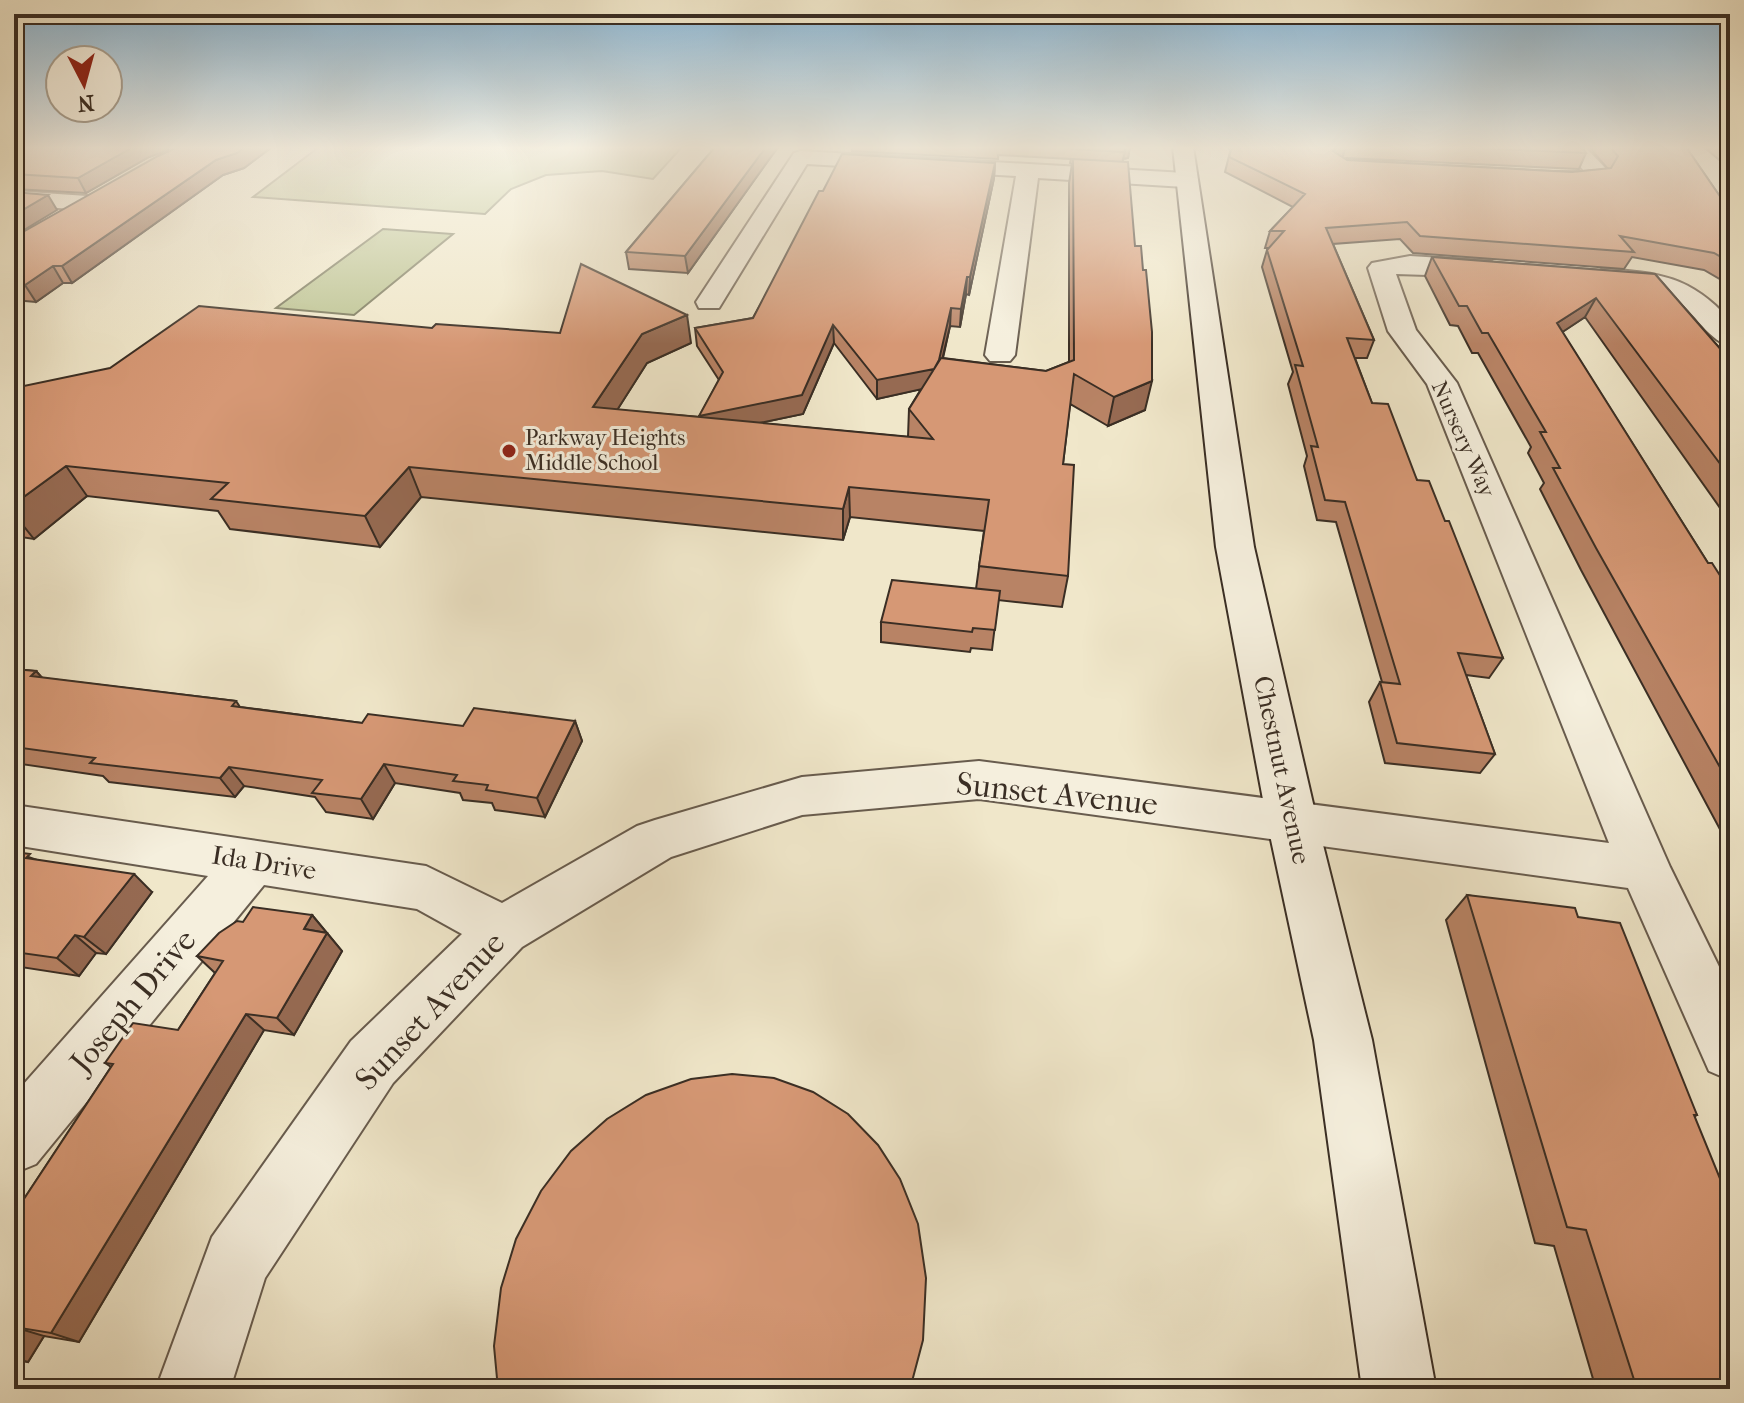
<svg xmlns="http://www.w3.org/2000/svg" width="1744" height="1403" font-family="'IM FELL French Canon',serif">
<rect width="100%" height="100%" fill="#f0e7ca"/>
<filter id="stains"><feTurbulence type="fractalNoise" baseFrequency=".0025" numOctaves="4"/><feColorMatrix values="0 0 0 0 .2 0 0 0 0 .09 0 0 0 0 .02 0 0 0 .5 -.17"/></filter>
<radialGradient id="worn" r=".72"><stop offset=".6" stop-color="#630" stop-opacity="0"/><stop offset="1" stop-color="#630" stop-opacity=".3"/></radialGradient>
<!-- green -->
<path fill="#bec494" stroke="#7c795c" stroke-width="2" d="M319,147h363l-29,32 -51,-8 -56,4 -35,14 -26,25 -232,-17z
M383,229l70,5 -99,81 -78,-7z"/>
<g fill="none" stroke-linecap="round" stroke-linejoin="round">
<defs>
<path id="minor" d="M1563,147h22l22,23 -4,11 -24,6 -43,-4 -3,-5 11,-6h41z
M801,151l384,22 11,7 -11,7 -147,-9 -23,177 -5,6h-20l-5,-6 31,-179 -209,-12 -88,144h-20l-3,-6 98,-149z
M14,191l73,5 11,7 -11,7 -73,-5z
M1410,256l80,5 13,8 -13,8 -94,-3 20,56 41,53 213,484 60,122v91l-21,-9 -81,-183 -649,-89 -177,16 -131,42 -149,90 -129,136 -128,195 -35,111h-74l56,-152 139,-196 111,-107 -45,-25 -153,-24 -228,279 -22,9v-78l194,-219 -194,-31v-40l412,61 76,37 135,-77 18,-6 147,-43 177,-16 630,82 -182,-459 -39,-53 -20,-63 4,-5z
M1603,269c57,4 87,7 127,51v26c-25,-7 -38,-40 -62,-52 -22,-11 -50,-6 -74,-12l-4,-5z"/>
<path id="secondary" d="M1173,147h20l61,400 63,274 55,219 64,349h-74l-48,-349 -47,-219 -51,-274z"/>
</defs>
<!-- minor casing -->
<use href="#minor" stroke="#685c4e" stroke-width="4"/>
<!-- secondary casing -->
<use href="#secondary" stroke="#3a2e24" stroke-width="4"/>
<!-- minor -->
<use href="#minor" fill="#f5efdd" fill-rule="evenodd"/>
<!-- secondary -->
<use href="#secondary" fill="#f5efdd" fill-rule="evenodd"/>
</g>
<!-- wall -->
<path fill="#b88365" stroke="#3a2e24" stroke-width="2" fill-rule="evenodd" d="M14,147h162l-27,10 -63,36 -72,-4z
M178,147h94l-28,21 -21,7 -151,108h-9l-27,19 -22,-2v-63z
M715,147h63l-90,126 -59,-4 -3,-17z
M852,147h278l-2,11 -5,1v3l22,248 -37,16 -38,-22 -7,60 5,112 -6,31 -64,-7 -6,50 -21,-2 -1,4 -89,-10v-20l95,-33 8,-58 -134,-14 -7,23 -422,-43 -41,50 -150,-18 -12,-18 -131,-15 -53,43 -20,-3v-148l418,-60 259,15 -44,20 -30,47 82,7 20,-37 -22,-34 -2,-18 58,-10 70,-127 172,-28 -1,15 -25,117 -3,-1 -6,33 -10,-1 -7,32 103,13 23,-9v-179l3,-19 -2,-1 1,-4 -73,-4v4l-146,-8zM834,343l43,56 44,-10 -12,20 -1,28 -148,-14 43,-9z
M1229,147h353l4,6 -7,16 -235,-11 3,2 225,12 36,-3 -19,-22h97l44,64v74l-26,-15 -72,-13 -8,12 -211,-16 -13,-14 -67,5 41,96 -7,18h-12l17,45 45,77 86,178 -14,20 -23,-3 29,79 -15,19 -95,-10 -16,-61 11,-20h2l-46,-160 -19,-2 -13,-54 3,-10 -19,-72 5,-12 -31,-105 5,-17 2,-2h-4l5,-17 23,-24 -68,-35 5,-20z
M1704,147h26v22z
M1432,257l223,17 75,86v162l-145,-205 -23,15 146,231 22,28v257l-149,-278 -41,-81 4,-6 -16,-30 3,-6 -53,-94h-6l-14,-27 -8,-1 -25,-49z
M14,669l22,2 6,7 194,23 4,6 122,16 101,3 112,-5 7,20 -37,76 -50,-7 -3,-7 -29,-3 -3,-7 -65,-10 -22,36 -47,-7 -11,-15 -71,-11 -9,11 -126,-15 -6,-6 -89,-13z
M14,852l23,8 115,32 -46,62 -10,-1 -17,23 -65,-10z
M1467,895l111,22 119,198 -3,2 36,272h-134l-42,-143 -19,-3 -89,-323z
M312,915l30,36 -48,84 -30,-5 -185,312 -35,-6 -16,26 -14,-3v-145l97,-147 -6,-4 73,-33 37,-57 -18,-17 46,-34z"/>
<!-- shaded-wall -->
<path fill="#966a52" stroke="#3a2e24" stroke-width="2" d="M133,147h43l-27,10 -63,36 -8,-15z
M246,147h26l-28,21 -21,7 -151,108 -10,-17 154,-106z
M766,147h12l-90,126 -3,-17z
M1124,147h6l-2,11 -5,1 2,-7z
M1339,147h7l-4,11 -9,-7z
M995,163l-1,15 -25,117 1,-18z
M48,195l9,15 -43,26v-21z
M53,266l10,17 -27,19 -11,-17z
M967,277l-1,17 -6,33 1,-18z
M1596,298l-11,19 -39,26 11,-20z
M951,308l-1,18 -14,60 -59,13v-19z
M687,315l4,28 -44,20 -47,74 -7,-30 49,-73z
M833,325l1,18 -31,71 -102,21 -2,-19z
M1152,381l-7,29 -37,16 6,-29z
M66,466l21,30 -53,43 -20,-25v-10z
M409,467l12,30 -41,50 -15,-31z
M849,487l1,30 -7,23v-31z
M36,671l18,20 -23,-15z
M575,721l7,20 -37,76 -8,-19z
M384,764l11,19 -22,36 -12,-20z
M229,767l15,19 -9,11 -15,-19z
M134,874l18,18 -46,62 -22,-17z
M312,915l15,18 -23,-4z
M327,933l15,18 -48,84 -17,-17z
M75,935l21,18 -17,23 -22,-18z
M246,1014l18,16 -185,312 -28,-9z
M14,1327l30,9 -16,26 -14,-4z"/>
<!-- building -->
<path fill="#d69875" stroke="#3a2e24" stroke-width="2" d="M14,147h119l-55,31 -64,-4z
M178,147h68l-9,6 -21,7 -154,106h-9l-28,19 -11,-1v-47l144,-81z
M715,147h51l-81,109 -59,-4z
M1073,147h51l1,5 -53,-3z
M1232,147h107l-6,4 14,9 225,12 39,-4 7,-12 -8,-9h76l44,64v51l-16,-9 -94,-17 14,16 -214,-16 -13,-14 -81,6 48,112 -27,-2 25,65 16,1 29,76 12,1 16,40h4l54,137 -45,-5 37,101 -98,-11 -17,-61 20,2 -55,-182 -20,-2 -14,-54 7,1 -23,-82 8,1 -36,-116 17,-19h-14l35,-37 -76,-37z
M1450,147h132l4,6z
M842,154l153,9 -25,114h-3l-6,32 -10,-1 -12,52 -5,9 -57,11 -44,-55 -31,70 -103,21 24,-44 -28,-44 58,-10 66,-127h4z
M1073,159l55,3 7,84h6l2,24h3l6,62v49l-38,16 -40,-23 -11,90 11,1 -6,111 -89,-10 10,-66 -140,-13 -6,22 -434,-42 -44,49 -154,-17 17,-16 -162,-17 -52,38v-116l96,-20 89,-62 233,22 4,-4 124,9 21,-69 106,51 -45,19 -49,73 340,32 -24,-30 32,-51 105,13 28,-11z
M14,192l34,3 -34,20z
M1432,257l223,17 75,86v117l-134,-179 -39,25 151,240h4l18,28v194l-134,-237 -43,-80h7l-20,-36h6l-58,-99h-6l-15,-27h-8z
M892,580l108,11 -5,39 -22,-2 -1,4 -91,-10z
M14,669l22,2 -5,5 205,25 -4,5 130,17 6,-9 95,12 11,-18 101,13 -38,77 -51,-8 2,-5 -35,-4 4,-6 -73,-11 -23,35 -49,-6 10,-13 -93,-13 -9,11 -130,-15 5,-5 -81,-11z
M14,852l16,2 -4,4 108,16 -50,63 -9,-2 -18,23 -43,-6z
M1467,895l108,13 3,9 42,6 77,192h-3l36,88v186h-93l-51,-159 -19,-3z
M253,907l59,8 -8,14 23,4 -50,85 -31,-4 -195,319 -37,-6v-113l99,-150 -8,-1 28,-40 45,7 45,-69 -26,-5 22,-23 18,-12 6,1z
M732,1074l42,4 39,14 35,22 30,31 22,34 18,45 8,54 -3,62 -13,49h-412l-4,-43 7,-58 15,-49 25,-48 30,-40 36,-32 39,-24 45,-16z"/>
<!-- sky -->
<linearGradient id="sky" x2="0" y2="1"><stop stop-color="#8ab8d8"/><stop offset="0.43" stop-color="#f8f4e7"/><stop offset="1" stop-color="#f8f4e7" stop-opacity="0"/></linearGradient>
<rect width="1744" height="344" fill="url(#sky)"/>
<!-- markers -->
<circle fill="#8f2418" stroke="#f5efdd" stroke-width="3" cx="509" cy="451" r="8"/>
<g text-anchor="middle" dominant-baseline="central" stroke-width="6" stroke-linejoin="round" paint-order="stroke">
<!-- far-poi labels -->
<g font-size="22" fill="#3a2e24" stroke="#f5efdd" text-anchor="start">
<text x="525" y="438">Parkway Heights<tspan x="525" dy="25">Middle School</tspan></text>
</g>
<!-- far-street labels -->
<g font-size="22" fill="#3a2e24" stroke="#f5efdd">
<text transform="translate(1463 439) rotate(66)">Nursery Way</text>
</g>
<!-- street labels -->
<g font-size="26" fill="#3a2e24" stroke="#f5efdd">
<text transform="translate(1282 770) rotate(78)">Chestnut Avenue</text>
<text transform="translate(264 863) rotate(9)">Ida Drive</text>
</g>
<!-- near-street labels -->
<g font-size="32" fill="#3a2e24" stroke="#f5efdd">
<text transform="translate(1057 794) rotate(6)">Sunset Avenue</text>
<text transform="translate(133 1001) rotate(-50)">Joseph Drive</text>
<text transform="translate(430 1011) rotate(-47)">Sunset Avenue</text>
</g>
</g>
<!-- margin -->
<rect width="1744" height="1403" fill="none" stroke="#f0e7ca" stroke-width="48"/>
<rect x="16" y="16" width="1712" height="1371" fill="none" stroke="#3a2e24" stroke-width="4"/>
<rect x="24" y="24" width="1696" height="1355" fill="none" stroke="#3a2e24" stroke-width="2"/>
<!-- north arrow -->
<g transform="translate(84 84) rotate(174)"><circle r="38" fill="#f5efdd" stroke="#aaa293" stroke-width="2"/>
<path d="M0-6L14 30L0 20L-14 30Z" fill="#8f2418"/>
<text y="-12" font-size="22" font-weight="bold" text-anchor="middle" fill="#3a2e24">N</text>
</g>
<rect width="100%" height="100%" filter="url(#stains)"/>
<rect width="100%" height="100%" fill="url(#worn)"/>
</svg>
